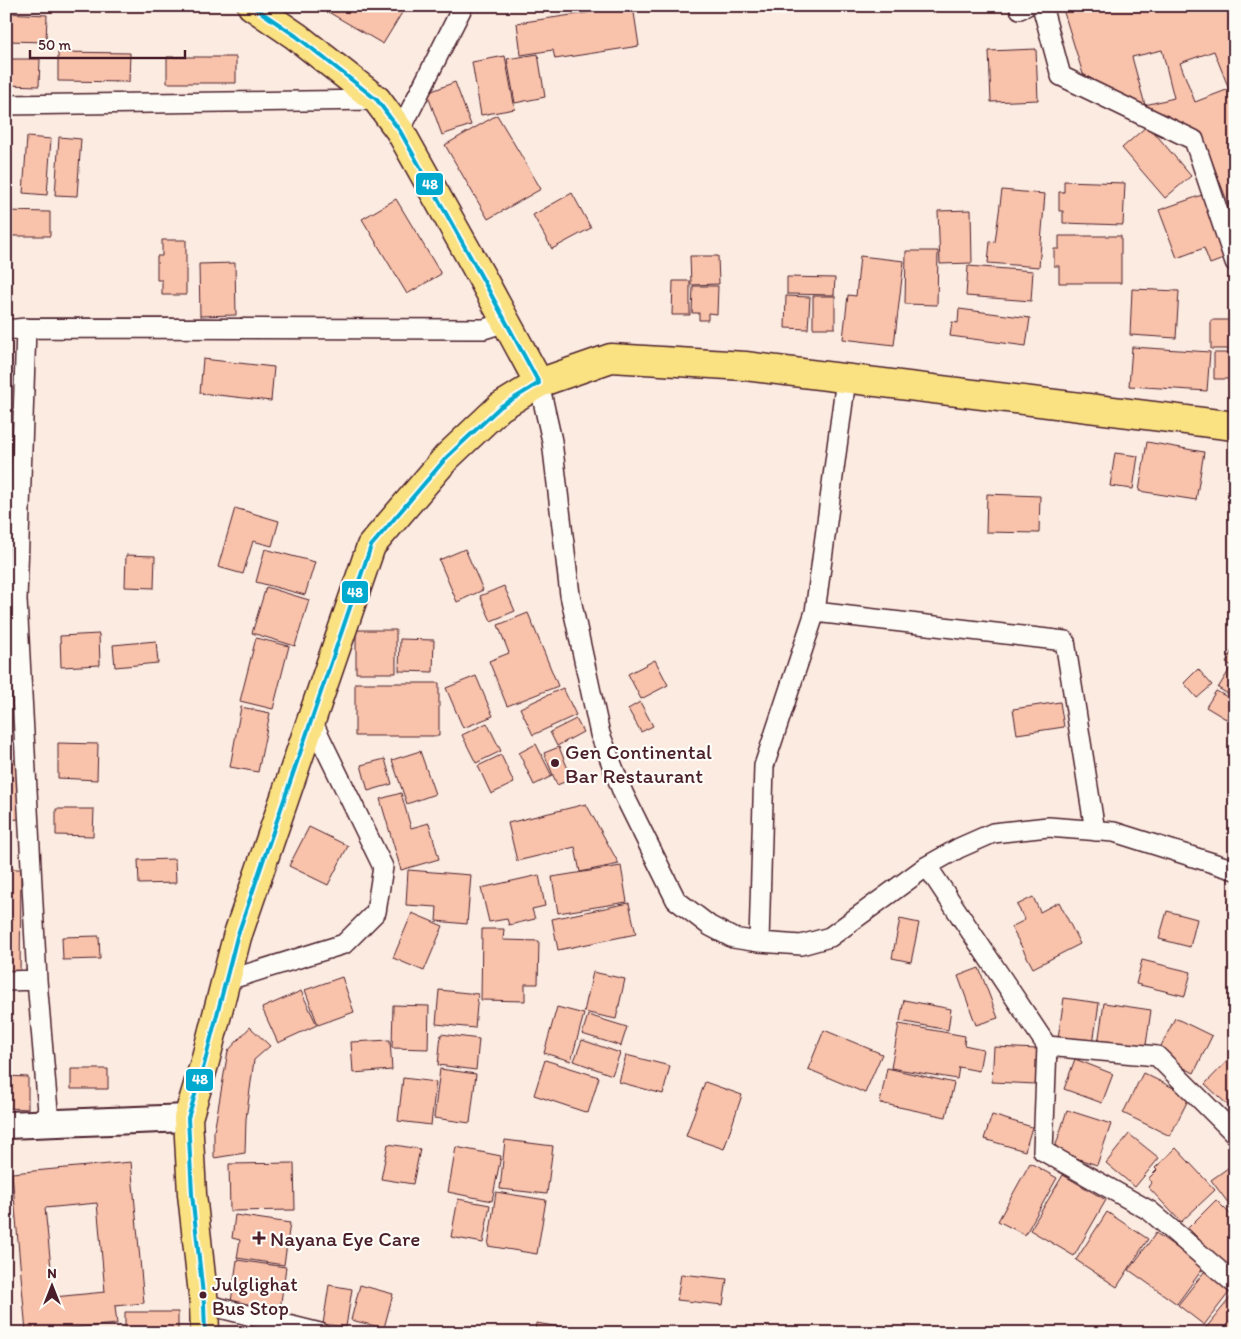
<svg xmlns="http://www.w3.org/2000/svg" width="1241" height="1339" font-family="Itim,sans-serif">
<rect width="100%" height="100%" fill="#fcebe0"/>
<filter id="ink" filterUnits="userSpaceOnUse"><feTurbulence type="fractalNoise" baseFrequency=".02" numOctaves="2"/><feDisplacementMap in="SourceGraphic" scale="10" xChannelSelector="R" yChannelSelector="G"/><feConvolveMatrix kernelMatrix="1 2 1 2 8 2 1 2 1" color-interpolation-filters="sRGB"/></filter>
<g filter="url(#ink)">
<!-- building -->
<path fill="#f8c2ab" stroke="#4a1f2b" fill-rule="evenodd" d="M318,6h78l7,5 -20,33z
M633,6l6,40 -84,13 -2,-9 -32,5 -4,-32z
M1062,6h173v216l-30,-79 -122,-69z
M6,13l41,2 -1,27 -40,-1z
M1036,49l2,51 -47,2 -2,-51z
M1162,50l12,48 -29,7 -13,-48z
M1214,51l15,38 -34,13 -15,-39z
M58,52l72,1 -1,29 -71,-1z
M538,54l7,43 -30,6 -8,-44z
M505,56l10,53 -34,6 -9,-53z
M167,57h69v26h-69z
M6,59h34l-1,27 -33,-1z
M455,82l16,43 -29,10 -15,-42z
M497,115l44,74 -53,30 -43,-74z
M1148,125l43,51 -26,22 -43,-50z
M27,137l24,2 -4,56 -24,-2z
M59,137l22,2 -4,57 -22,-1z
M6,142h5v26h-5z
M1064,181l61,2 -2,42 -60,-2v-12h-4v-19h5z
M1002,190l43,4 -6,73 -51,-4 2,-22 5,1z
M572,193l19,35 -39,21 -19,-34z
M1202,195l24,63 -16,6 -6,-16 -27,10 -18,-48z
M396,199l45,75 -34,20 -45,-75z
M971,210l1,53 -32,1 -2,-53z
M6,211l44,1v24h-44z
M1059,236h62v47h-62v-17h-5v-17h5z
M162,240h24v55h-24v-15h-5v-24h5z
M906,251h32l-1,54 -32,-1z
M690,256h28l1,28 -28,1z
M860,256l44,5 -10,84 -51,-6 5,-44 8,1z
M235,263l1,52 -36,1 -1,-52z
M968,266l65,5 -2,30 -65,-5z
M787,277l48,1 -1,17 -47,-1z
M673,281h17v34h-18z
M693,286h25l-1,28 -9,-1v7h-9v-7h-7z
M1132,289l47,2 -3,47 -46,-3z
M786,296l24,1 -2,32 -23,-1z
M813,296h22v32h-22z
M959,309l71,9 -4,28 -76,-10 2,-14 6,1z
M1211,320h24v29h-24z
M1132,347l78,5 -3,39 -78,-5z
M1214,353h21v26h-21z
M203,359l71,8 -3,34 -71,-8z
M1147,442l57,10 -8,48 -57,-9z
M1115,453l23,3 -5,33 -23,-3z
M987,494l53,2 -1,37 -53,-1z
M235,508l44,13 -7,25 -19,-5 -10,33 -25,-7z
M265,549l50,13 -10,33 -49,-13z
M465,549l18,41 -26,12 -18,-42z
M126,555l29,1 -1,32 -29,-1z
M504,586l11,25 -24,10 -11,-25z
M266,587l43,13 -14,46 -43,-13z
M528,613l30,73 -51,20 -18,-45 20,-8 -11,-28z
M356,630h40v43h-40z
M99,634l1,31 -39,2 -1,-31z
M256,638l33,8 -16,63 -33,-8z
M400,639l34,1 -1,32 -34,-1z
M156,641l2,22 -43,4 -2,-22z
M1235,644v23l-9,-4z
M655,660l13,25 -27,14 -13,-25z
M1198,669l14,16 -15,13 -13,-15z
M1230,669l5,3v26l-17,-10z
M476,676l17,40 -30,12 -17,-40z
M355,683h84v53h-84z
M563,688l13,27 -43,20 -13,-27z
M1216,691l19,10v3l-9,15 -20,-12z
M640,702l13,24 -12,6 -13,-23z
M1060,702l4,25 -47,7 -4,-25z
M241,707l29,6 -12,59 -28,-5z
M576,719l7,13 -26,14 -7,-14z
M487,723l14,28 -25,12 -14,-28z
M58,743l40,1 -1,36 -39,-2z
M536,744l16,32 -18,9 -15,-32z
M559,747l13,32 -15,6 -13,-32z
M420,751l15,43 -28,10 -15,-44z
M501,755l13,28 -23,11 -13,-28z
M385,759l7,25 -24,7 -7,-26z
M6,760h10l3,59 -13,1z
M401,793l10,35 18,-5 10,36 -38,11 -21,-71z
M586,804l33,60 -39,8 -5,-25 -58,14 -9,-38z
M56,809h38l-1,27 -37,-1z
M309,827l39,19 -20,39 -39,-19z
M175,859l1,24 -37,1 -1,-24z
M621,866l6,36 -69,11 -6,-36z
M6,869h15l-1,108h-14z
M408,870l63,5 -4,49 -31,-3 1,-14 -31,-2z
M539,875l6,31 -13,3 3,10 -26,6 -2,-6 -18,3 -8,-34z
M1033,897l7,15 19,-10 21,42 -47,24 -22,-41 14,-7 -8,-15z
M629,903l7,31 -78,16 -6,-31z
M1167,911l30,8 -7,28 -31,-8z
M412,913l31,13 -19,45 -31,-13z
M900,919l19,4 -8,39 -19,-4z
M482,929h22l-1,11 36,1 -1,43h-13v17l-44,-1z
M99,936l1,23 -37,1 -1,-23z
M1142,960l49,12 -6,24 -49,-12z
M979,968l19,50 -22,7 -18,-49z
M593,972l32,7 -9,40 -32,-7z
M342,977l12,35 -36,13 -13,-35z
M439,990l39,4 -3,34 -39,-4z
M301,991l16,34 -39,18 -16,-35z
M1064,998l35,5 -6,41 -35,-6z
M904,1000l47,9 -3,21 -48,-9z
M1104,1003l47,7 -6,42 -47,-8z
M393,1005l36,1 -1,43 -36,-1z
M557,1007l27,7 -13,47 -27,-8z
M6,1015h2l-1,51h-1z
M588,1015l39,12 -6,19 -39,-12z
M1175,1018l37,18 -18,37 -37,-19z
M899,1024l66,12 -1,9 19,4 -4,22 -20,-4 -2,12 -66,-11z
M250,1027l20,19 -16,14 -8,59 -1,34 -31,5v-26l14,-81z
M824,1030l58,24 -17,39 -57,-24z
M441,1034l38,5 -3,31 -38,-5z
M390,1040l2,30 -39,3 -2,-31z
M582,1040l38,13 -8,22 -38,-14z
M994,1047l44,2 -2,35 -44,-2z
M1235,1053v53l-3,3 -27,-25z
M626,1055l44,11 -7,28 -44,-12z
M1075,1059l38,15 -11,29 -38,-14z
M545,1060l54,17 -11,36 -54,-18z
M887,1068l67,15 -8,34 -66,-14z
M71,1069h37v20h-37z
M440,1069l36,5 -6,49 -36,-5z
M1143,1073l47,23 -20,40 -47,-23z
M6,1076l22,1v32l-22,-1z
M403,1078l33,4 -5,43 -33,-4z
M705,1082l37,13 -18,54 -38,-13z
M1067,1110l44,14 -14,41 -43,-14z
M992,1115l40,12 -7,24 -41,-12z
M1129,1134l30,24 -24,29 -29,-24z
M505,1140l48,6 -6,48 -47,-5z
M388,1144l32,5 -7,35 -32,-5z
M456,1147l45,9 -9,45 -44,-9z
M1176,1148l39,42 -34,32 -33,-35 4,-5 -4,-3 9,-9 -2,-2z
M131,1162l13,141 -29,3 2,18 -91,8 -14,-159zM97,1203l8,89 -51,5 -9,-89z
M294,1163l1,47 -65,1 -1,-47z
M1030,1163l27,15 -32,57 -27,-14z
M1235,1163v49l-24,-32z
M1063,1175l43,25 -32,56 -44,-26z
M496,1192l50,8 -9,54 -49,-8z
M458,1199l32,6 -7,38 -32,-6z
M1216,1200l19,19v47l-5,4 -42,-42z
M1107,1212l41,27 -31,48 -41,-27z
M235,1215l55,8 -6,42 -47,-7 3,-18 -8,-2z
M1156,1233l48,34 -27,37 -48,-34z
M237,1260l49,7 -6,42 -49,-7z
M1208,1267l26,19 -30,39 -26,-20z
M681,1274l46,5 -4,26 -46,-5z
M329,1285l23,4 -6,38 -23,-3z
M360,1285l33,9 -9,34 -33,-8z
M1235,1292v37l-3,4h-22l-5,-4z
M125,1312h53v21h-53z
M536,1323l24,4 -1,6h-24z"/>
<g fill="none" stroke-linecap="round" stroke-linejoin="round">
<defs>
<path id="street" d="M1042,6l19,70 133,64 41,122
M1020,9l6,-3
M6,105l371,-5
M400,131l63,-125
M26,328l-9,272 20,380 12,143
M6,330l20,-2 458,1 22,-7
M539,383l13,58 18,154 30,139 23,59 53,107 34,26 23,12 26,4 42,3 29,-8 97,-71 32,-18 34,-15 55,-6 66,5 121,38
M815,612l250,29 30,190
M927,866l120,180 -4,105 107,60 85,73
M759,942l5,-176 51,-154 31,-233
M6,981l31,-1
M225,981l119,-37 32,-32 7,-45 -72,-148
M1047,1046l110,10 78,78
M204,1304l116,29"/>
<path id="secondary" d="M6,1125l182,-7"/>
<path id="primary" d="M539,383l72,-25 134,8 490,60"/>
<path id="highway" d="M205,1333l-1,-29 -12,-110 -4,-76 16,-53 33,-128 134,-391 76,-89 53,-50 39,-24 -58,-107 -81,-145 -23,-31 -81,-64 -44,-30"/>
</defs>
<!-- street casing -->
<use href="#street" stroke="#4a1f2b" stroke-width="22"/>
<!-- secondary casing -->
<use href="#secondary" stroke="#4a1f2b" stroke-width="30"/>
<!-- primary casing -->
<use href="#primary" stroke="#4a1f2b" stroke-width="31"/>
<!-- highway casing -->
<use href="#highway" stroke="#4a1f2b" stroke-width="31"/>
<!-- street -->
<use href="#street" stroke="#fdfcf7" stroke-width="19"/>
<!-- secondary -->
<use href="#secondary" stroke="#fdfcf7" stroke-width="26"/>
<!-- primary -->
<use href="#primary" stroke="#fae181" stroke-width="28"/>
<!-- highway -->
<use href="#highway" stroke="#fae181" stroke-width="28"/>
<defs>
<path id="bus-1" d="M205,1333l-1,-29 -12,-110 -4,-76 16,-53 33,-128 134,-391 76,-89 53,-50 39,-24 -58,-107 -81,-145 -23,-31 -81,-64 -44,-30"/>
</defs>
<!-- bus-1 casing -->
<use href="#bus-1" stroke="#fdfcf7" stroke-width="8"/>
<!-- bus-1 -->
<use href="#bus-1" stroke="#00a9ce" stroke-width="4"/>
</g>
</g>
<!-- markers -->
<g fill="#4a1f2b" stroke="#fdfcf7" stroke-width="2">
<circle cx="555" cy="763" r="5"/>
<path d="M256.5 1230.5h5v5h5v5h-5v5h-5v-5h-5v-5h5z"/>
<circle cx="203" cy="1295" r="4.5"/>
</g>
<g text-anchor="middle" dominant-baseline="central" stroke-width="4.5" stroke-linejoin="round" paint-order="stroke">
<!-- bus labels -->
<g font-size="20" fill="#4a1f2b" stroke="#fdfcf7" text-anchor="start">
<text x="212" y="1284">Julglighat<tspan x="212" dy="24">Bus Stop</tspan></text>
</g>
<!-- poi labels -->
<g font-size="21" fill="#4a1f2b" stroke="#fdfcf7" text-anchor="start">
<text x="565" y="751">Gen Continental<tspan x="565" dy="24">Bar Restaurant</tspan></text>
<text x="270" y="1238">Nayana Eye Care</text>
</g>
</g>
<g stroke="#fdfcf7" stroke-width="2">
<rect x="415" y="172" width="29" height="24" rx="5" fill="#00a9ce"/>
<rect x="341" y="580" width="28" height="24" rx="5" fill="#00a9ce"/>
<rect x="185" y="1068" width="29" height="24" rx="5" fill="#00a9ce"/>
</g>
<g font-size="14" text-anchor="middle" font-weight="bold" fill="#fff">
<text x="430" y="189">48</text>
<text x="355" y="597">48</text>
<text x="200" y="1084">48</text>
</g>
<!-- margin -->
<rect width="1241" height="1339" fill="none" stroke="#fdfcf7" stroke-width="25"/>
<rect x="12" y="12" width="1216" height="1314" fill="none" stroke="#4a1f2b" stroke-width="2" filter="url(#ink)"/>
<!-- north arrow -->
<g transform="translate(52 1286)" stroke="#fdfcf7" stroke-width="4" paint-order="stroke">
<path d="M0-4L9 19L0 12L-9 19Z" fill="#4a1f2b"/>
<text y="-8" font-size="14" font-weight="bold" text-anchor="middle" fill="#4a1f2b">N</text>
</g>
<!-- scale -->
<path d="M30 50v8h155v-8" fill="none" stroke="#4a1f2b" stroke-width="2.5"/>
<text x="38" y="50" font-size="15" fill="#4a1f2b" stroke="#fdfcf7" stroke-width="4" paint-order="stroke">50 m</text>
</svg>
